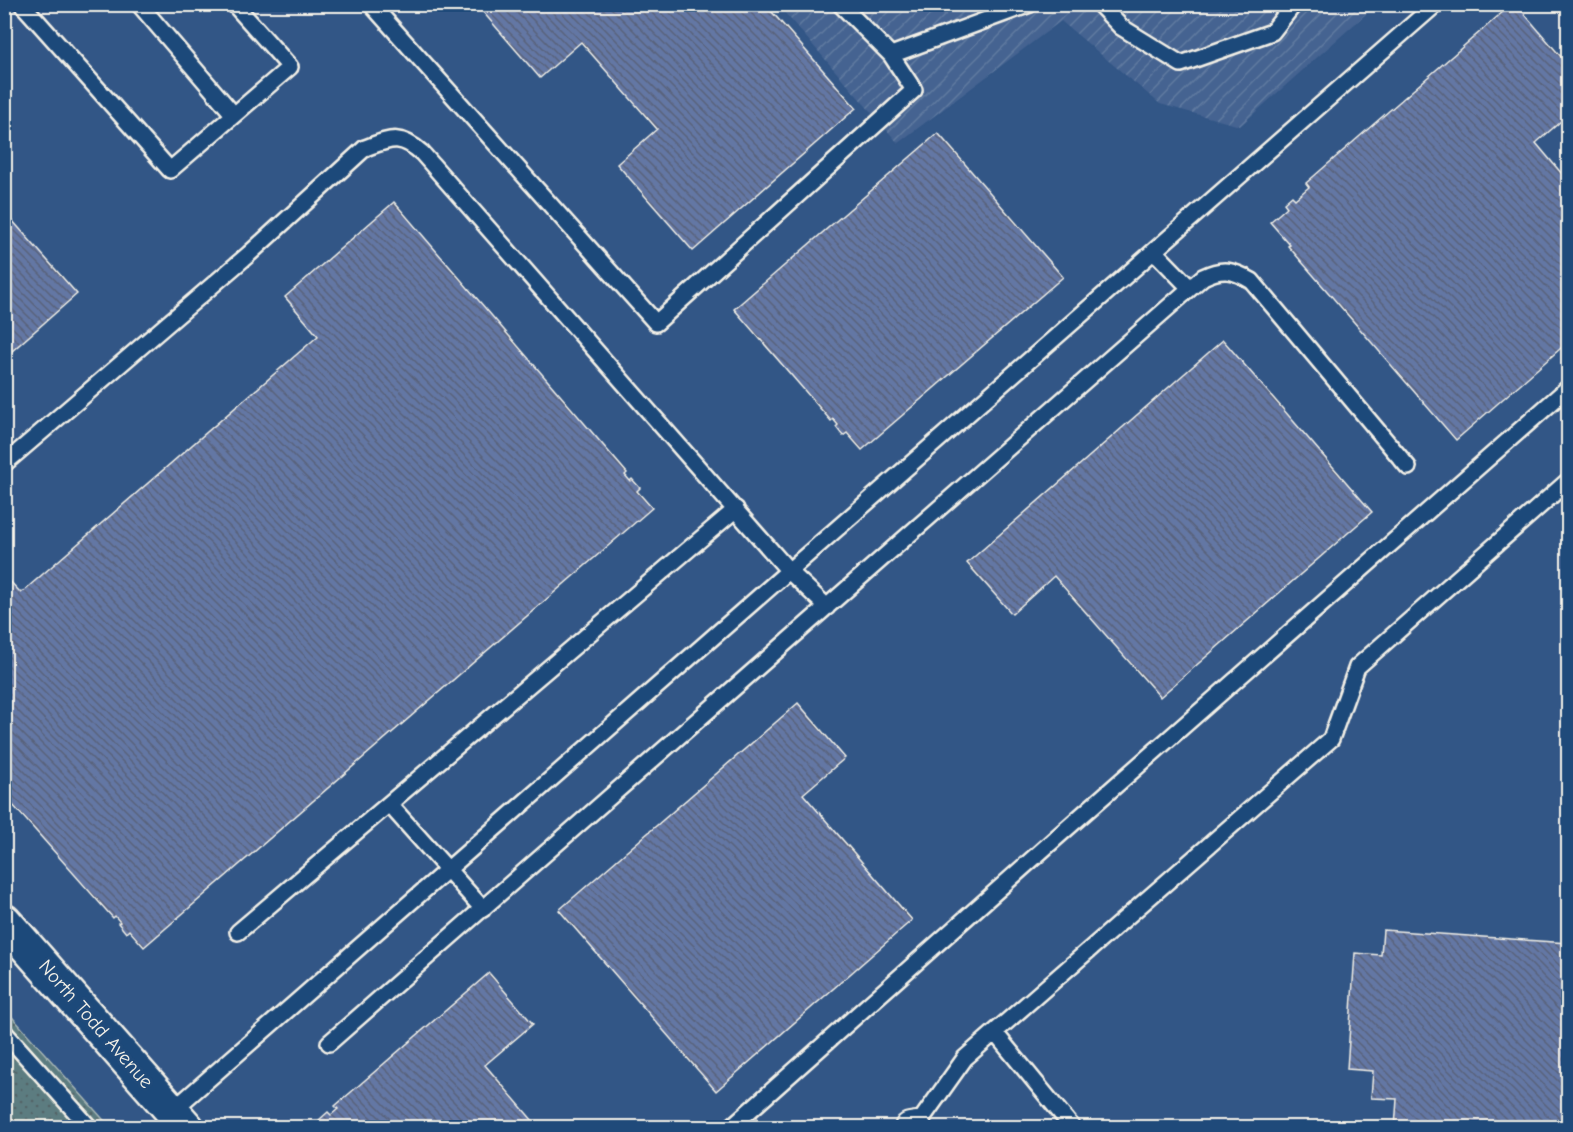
<svg xmlns="http://www.w3.org/2000/svg" width="1573" height="1132" font-family="'Comic Neue',sans-serif">
<defs>
<pattern id="industrial-furrows" width="10" height="10" patternUnits="userSpaceOnUse" patternTransform="scale(1.5)"><rect width="10" height="10" fill="#456391"/><path d="M-1 1l2-2M0 10L10 0M9 11l2-2" fill="none" stroke="#607aa0"/></pattern>
<pattern id="grass-dots" width="8" height="8" patternUnits="userSpaceOnUse" patternTransform="scale(1.5)"><rect width="8" height="8" fill="#5b7b80"/><path d="M2 2h.1M6 6h.1" fill="none" stroke="#536466" stroke-width="1.8" stroke-linecap="round"/></pattern>
<pattern id="building-back-hatch" width="6" height="6" patternUnits="userSpaceOnUse" patternTransform="scale(1.5)"><rect width="6" height="6" fill="#6477a4"/><path d="M-1 5l2 2M0 0l6 6M5-1l2 2" fill="none" stroke="#58627a"/></pattern>
</defs>
<rect width="100%" height="100%" fill="#325686"/>
<filter id="ink" filterUnits="userSpaceOnUse"><feTurbulence type="fractalNoise" baseFrequency=".0167" numOctaves="2"/><feDisplacementMap in="SourceGraphic" scale="12" xChannelSelector="R" yChannelSelector="G"/><feConvolveMatrix kernelMatrix="1 2 1 2 8 2 1 2 1" color-interpolation-filters="sRGB"/></filter>
<g filter="url(#ink)">
<!-- industrial -->
<path fill="url(#industrial-furrows)" d="M778,5h598l-136,121 -80,-22 -99,-83 -163,122z"/>
<!-- grass -->
<path fill="url(#grass-dots)" stroke="#a8b6b4" stroke-width="1.5" d="M5,1009l105,118h-105z"/>
<!-- building -->
<path fill="url(#building-back-hatch)" stroke="#f4f1e8" stroke-width="1.5" d="M476,4h289l91,104 -163,143 -76,-87 40,-35 -76,-87 -41,36z
M1512,4h4l52,61v50l-32,28 32,38v161l-112,98 -168,-194 2,-1 -20,-23 17,-15 -3,-4 8,-7 3,3 14,-12 -3,-4z
M938,133l125,144 -201,173 -15,-17 -4,3 -7,-9 2,-2 -5,-6 -2,2 -97,-112z
M394,202l233,271 -2,2 5,6 2,-2 8,9 -3,3 15,17 -508,439 -15,-17 -3,3 -8,-10 2,-1 -5,-6 -2,2 -109,-123v-220l17,18 297,-257 -33,-39z
M4,211l73,83 -73,64z
M1223,340l149,172 -212,185 -106,-121 -42,38 -45,-51z
M798,703l47,55 -42,36 109,126 -196,171 -157,-181z
M1383,930l185,13v185h-173l2,-29 -26,-1 2,-27 -26,-2 8,-116 26,2z
M489,973l44,51 -48,41 54,63h-221l4,-4 -3,-4 9,-8 3,3 7,-6 -3,-3z"/>
<g fill="none" stroke-linecap="round" stroke-linejoin="round">
<defs>
<path id="lane" d="M22,4l148,166 120,-103 -56,-63
M139,4l95,111
M371,4l285,319 258,-233 -23,-35
M840,4l51,51 139,-51
M1099,4l22,23 60,37 91,-32 22,-28
M1154,251l36,37
M4,464l245,-210 116,-106c25,-9 35,-15 57,5l367,418 38,36
M389,804l94,105
M238,932l498,-423
M4,1032l86,96
M995,1033l78,95
M329,1043l874,-766c20,-10 30,-7 49,4l156,186
M172,1111l1264,-1107
M916,1127l49,-69 366,-319 26,-72 211,-186
M730,1128l326,-290 512,-450"/>
<path id="street" d="M910,1128l6,-1"/>
<path id="secondary" d="M4,921l183,207"/>
</defs>
<!-- lane casing -->
<use href="#lane" stroke="#f4f1e8" stroke-width="20"/>
<!-- street casing -->
<use href="#street" stroke="#f4f1e8" stroke-width="34"/>
<!-- secondary casing -->
<use href="#secondary" stroke="#f4f1e8" stroke-width="38"/>
<!-- lane -->
<use href="#lane" stroke="#1f4a7a" stroke-width="15"/>
<!-- street -->
<use href="#street" stroke="#1f4a7a" stroke-width="30"/>
<!-- secondary -->
<use href="#secondary" stroke="#1f4a7a" stroke-width="33"/>
</g>
</g>
<g text-anchor="middle" dominant-baseline="central" stroke-width="6" stroke-linejoin="round" paint-order="stroke">
<!-- street labels -->
<g font-size="20" fill="#f4f1e8" stroke="#1f4a7a">
<text transform="translate(96 1024) rotate(49)">North Todd Avenue</text>
</g>
</g>
<!-- margin -->
<rect width="1573" height="1132" fill="none" stroke="#1f4a7a" stroke-width="24"/>
<rect x="12" y="12" width="1549" height="1108" fill="none" stroke="#f4f1e8" stroke-width="2" filter="url(#ink)"/>
</svg>
